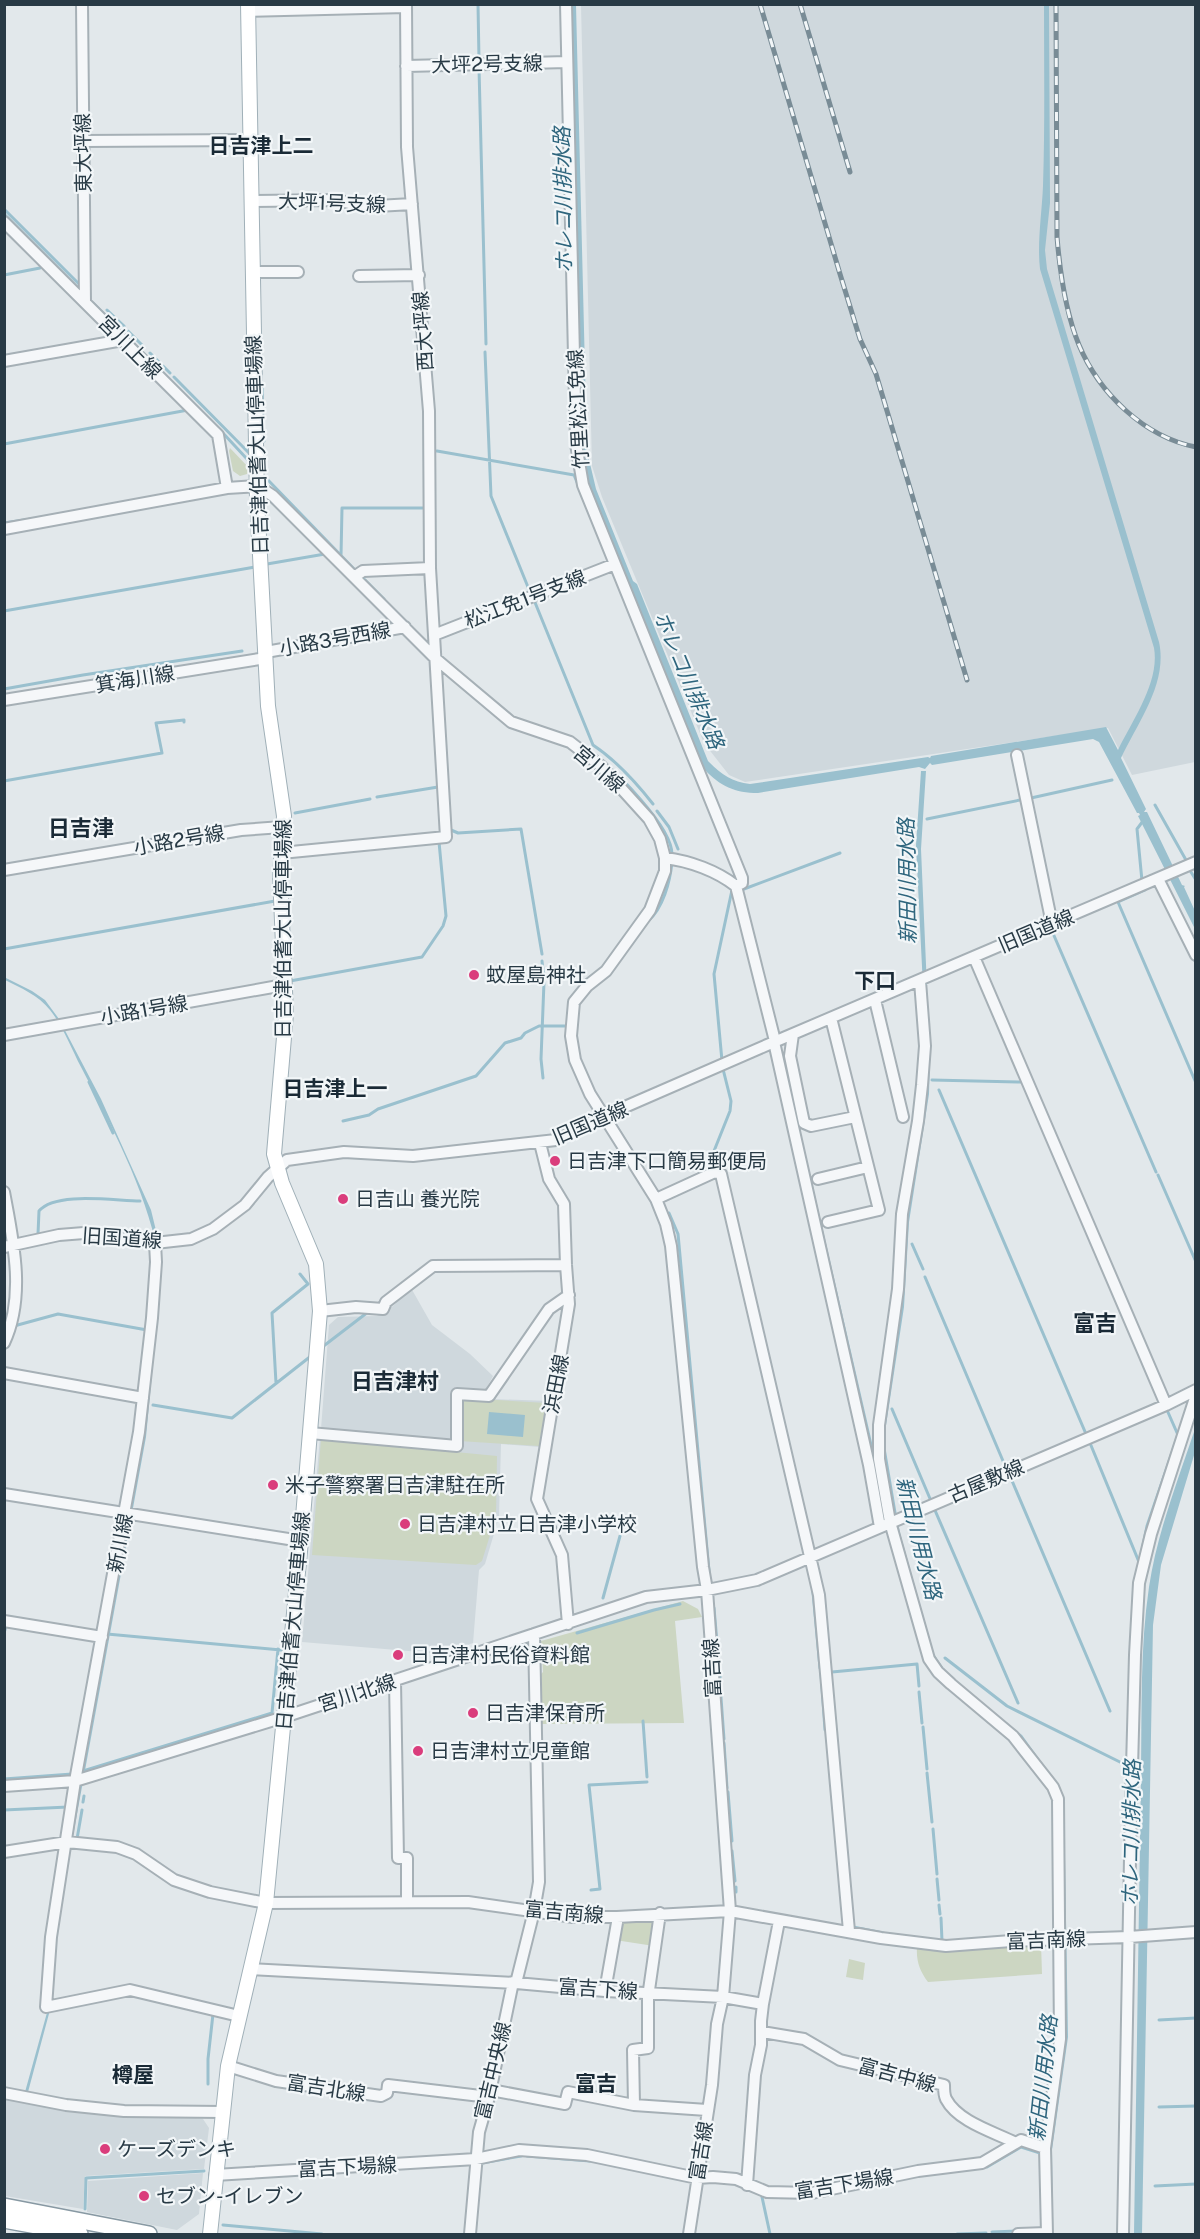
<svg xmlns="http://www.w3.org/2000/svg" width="1200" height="2239" font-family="'Public Sans','Noto Sans JP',sans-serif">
<rect width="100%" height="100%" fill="#e2e8eb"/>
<!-- built -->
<path fill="#cfd8dd" d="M581,5h614v757l-63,13 -24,-47 -363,54 -16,-7 -25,-32 -102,-246 -10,-31z
M411,1288l21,37 38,29 23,22 -7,13 -32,-1 -1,53 -132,-12 8,-104 9,-8 39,-1 16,-10z
M462,1398l88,3 -10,46 -39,-3 -2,73 -14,47 -6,6 -6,73 -40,14 -1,-4 -130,-11 18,-205 138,12z
M5,2099l64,13 77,5 32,-1 25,3 6,9 -5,41 -119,7 -2,33 -78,-13z
M203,2173l-4,41 -22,16 -90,-18 1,-31z"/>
<!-- green -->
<path fill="#ccd6c2" d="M230,448l20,21 -3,5 -7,2 -7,-5 -4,-20z
M462,1398l84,5 -7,43 -80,-5z
M321,1439l176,17 -1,60 -14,45 -6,4 -164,-10z
M683,1601l15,8 4,8 -27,4 9,102 -144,1 -1,-48 4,-4 -2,-31z
M649,1919l6,8 -1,19 -39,-6 5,-20z
M1041,1943l1,31 -114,8c-8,-11 -12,-21 -11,-35z
M849,1959l16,4 -2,17 -17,-3z"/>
<!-- water -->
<path fill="#9ac0ce" d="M569,5h7l11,446 9,38 37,92 4,3 71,177c13,13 24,21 42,23l178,-27 2,1 1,-2 175,-29 12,23c14,-29 42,-68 36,-102l-114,-379c-3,-26 2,-57 3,-83 2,-61 1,-121 1,-181h5l1,198 -5,47 2,19 112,373c9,41 -21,80 -38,116l25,51 -2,3h3l35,73 3,1 -1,1 11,24v18l-57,-113 2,-1 -1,-2h-2l-38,-71 -6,-3 -161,26 -2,-2 -5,6 -6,-2 -161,26c-23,0 -38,-7 -53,-23l-117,-282 -8,-36z
M921,771h5l-5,78 9,208 -1,37 -20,128 -5,85 -19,125 1,19 14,82 34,121 17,25 71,56 37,51 5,14 4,237 -16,113 1,84h-4l-1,-83 17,-116 -4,-235 -38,-57 -74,-62 -16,-20 -39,-135 -13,-71v-23l23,-193 11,-78 8,-174 -7,-142z
M4,977l28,14 13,9 14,19 42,80 50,111 10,41 1,17 -16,169 -88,481 -8,92 -22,82h-3l23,-83 8,-92 54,-306 48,-358c-13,-65 -47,-128 -77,-186 -10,-19 -18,-41 -31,-57 -12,-15 -29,-22 -45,-30z
M781,1048l125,542 -2,1 -18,-62z
M489,1412l36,3 -2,22 -36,-3z
M1195,1429v23l-34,113 -8,60 -11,609h-8l7,-460 -13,-7v-2l13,6c1,-61 -1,-124 8,-184 8,-54 29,-107 46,-158z"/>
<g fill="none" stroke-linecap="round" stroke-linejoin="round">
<!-- stream -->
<path stroke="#9ac0ce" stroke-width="3" d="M478,4l1,56
M479,68l7,276
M4,209l76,76
M4,214l71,71
M4,275l36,-7
M93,303l103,103
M107,310l17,16
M128,331l16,16
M485,352l6,144 39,96
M150,353l20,20
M174,377l75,76
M262,387l1,32
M264,430v11
M222,432l25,27
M4,444l184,-34
M437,451l137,24 5,12
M267,479l89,92
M4,523l27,-4
M341,556l1,-48h84
M267,564l58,-10
M361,576l23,23
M534,600l59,145c24,16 42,36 60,59
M4,611l251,-44
M4,689l79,-14 159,-24
M591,752c23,17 82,75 81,103
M4,781l158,-28 -6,-30 28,-3v2
M377,797l61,-10
M1031,798l81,-18
M1155,805l31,55
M657,811l12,16 9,22
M295,813l75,-14
M927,819l93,-19
M451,830l7,3 63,-4 21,125
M1189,869l7,11
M1142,881l-5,-52 6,-8
M1144,887l1,3 -27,12 78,181
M744,889l96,-36
M648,921c15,-13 22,-39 24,-59
M1052,931l104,241
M4,949l271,-48
M542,961l2,19
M290,981l132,-24 21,-31 3,-10 -7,-74
M722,1061l-8,-87 18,-84
M543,1078l-2,-19 3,-77
M932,1080l89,2
M89,1082l24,51
M939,1090l147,344
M610,1116l33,53
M343,1121l26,-6 9,-6 98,-33 29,-33 16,-5 4,-5 14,-7h29
M717,1169l-3,-18 16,-40 1,-10 -8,-32
M1158,1175l38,87
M669,1213l9,21 31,337
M36,1236l2,-2 1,-23c16,-20 77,-10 101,-10
M912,1244l11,25
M925,1277l81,191
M14,1326l44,-12 89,16
M321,1348l47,-36
M276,1383l-4,-70 36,-29 -8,-10
M153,1405l79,13 79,-62
M892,1409l39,92
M1090,1443l49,119
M1010,1476l100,235
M934,1508l84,195
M1142,1550l5,-24 31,-91 -11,-25
M813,1592l7,76
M603,1598l17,-62
M714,1608l6,70
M4,1633l2,-7
M577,1633l77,-23 26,-6
M107,1634l174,16
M945,1658l62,48 123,61
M832,1672l85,-8 2,22
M821,1673l4,57
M720,1684l4,55
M919,1692l3,31
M643,1721l4,56
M923,1727l4,42
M724,1743l3,45
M83,1771l189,-58 6,-64
M927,1773l5,49
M4,1779l68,-5
M728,1792l4,49
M83,1802l1,-6
M4,1810l64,-3
M933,1829l4,45
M77,1839l5,-29
M732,1851l3,30
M937,1879l2,21
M736,1887v5
M591,1890l9,-1 -11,-104 58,-3
M939,1905l1,9
M853,1927l30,6
M940,1941h2l-1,-23
M1159,2020l37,-2
M208,2084v-25l5,-45
M1159,2107l37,-1
M527,2156l63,5
M482,2163l39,-7
M987,2167l34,-20 19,6
M1155,2186l41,-2
M762,2197l8,37
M85,2209l1,-31 118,-7
M223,2225l99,9
M992,2232l25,-1
M957,2234l29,-1"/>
<defs>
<path id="minor" d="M82,4l3,298
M566,4l10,440 7,41 159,393v5l-6,3
M248,11l158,-4
M406,66l161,-4
M83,141l167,-1
M252,201l84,-1 23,5 18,1 35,-2
M4,222l214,213 9,53
M252,272h46
M359,276l60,-1
M4,361l119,-21
M4,529l223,-41 31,-2 15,10 163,163 75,63 59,20 31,24 48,53 11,20 5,19v13l-15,39 -44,61 -19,15 -13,16 -3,34 4,24 15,34 66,105 10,25 5,22 32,321 4,23 23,321 -7,86 -6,27 -5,61 -23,149
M354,577l9,-6 67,-3
M434,635l181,-71
M266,652l139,-25
M4,700l262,-42
M1017,755l35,169
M281,853l165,-16 -16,-269 -1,-157 -22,-264 -1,-143
M665,858c25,3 52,13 71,28l39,155
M4,870l237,-40 41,-3
M1158,879l38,76
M974,957l192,448
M875,1000l28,117
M793,1034l-3,22 14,67 7,3 44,-9
M4,1035l280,-50
M774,1042l95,423 11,62
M540,1143l9,36 15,25 2,61 3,39 -32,195 25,56 6,69
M818,1179l50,-12
M4,1192c9,48 22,104 0,151
M656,1199l59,-27 6,2 98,421 30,336
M828,1222l51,-12 -48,-192
M155,1243l1,19 -4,56 -13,114 -64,349 -24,156 -5,70 84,-17 109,26
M4,1247l55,-12 25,-2 71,10 36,-4 22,-10 32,-24 23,-28 19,-17 57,-8 69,4 143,-16 48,-24 170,-74 422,-180
M320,1311l36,-4 27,2 3,-7 47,-36 133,-1
M4,1373l139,25
M310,1433l147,13v-52l32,2 60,-87 20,-14
M4,1494l297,47
M4,1621l98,16
M395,1681l3,177h9v44
M4,1786l71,-5 209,-64 362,-120 61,-7 50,-10 409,-175 30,-15
M4,1852l63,-10 50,5 19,7 38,26 36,12 56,11 202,-1 105,15h44l113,-6 151,27 65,8 65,-5 118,-4 67,-5
M251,1969l265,14 89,8 118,6 40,7 -2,17v24l-6,30 -8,110
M516,1983l18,-72 5,-29 -5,-248
M605,1991l13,-74
M763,2004l16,-83
M762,2032l42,7 36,21 104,25c0,4 0,10 2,14 12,23 48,33 70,44
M228,2066l48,15 105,15 6,-3 1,-8 101,12
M491,2090l74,14 3,-12 66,13 73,5
M4,2093l62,12 58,6 99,1
M634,2105l-1,-55 15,-2v-51l12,-84
M1045,2148l2,86
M215,2175l261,-16 43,-9 68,5 110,23 16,-1 23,2 31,13 45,1 106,-22 64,-8 39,-23 24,8 15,-109 -2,-240 -5,-12 -40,-51 -62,-52 -13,-12 -9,-13 -39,-137 -11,-63v-34l19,-136 4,-75 16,-93 4,-36 3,-39 -5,-65
M470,2234l9,-102 10,-35 24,-115
M1018,2234l29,-1
M1123,2234l8,-429 4,-150 4,-72 12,-49 45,-139"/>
<path id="major" d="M210,2234l18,-168 38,-163 35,-362 19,-230 -4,-47 -34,-81 -8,-29 12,-140 -6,-139 4,-59 -16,-110 -11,-207 -9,-495"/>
<path id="highway" d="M4,2206l145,28
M4,2220l76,14"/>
</defs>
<!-- minor casing -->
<use href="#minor" stroke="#a6b0b6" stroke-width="14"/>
<!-- major casing -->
<use href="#major" stroke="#a0b0b8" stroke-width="16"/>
<!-- highway casing -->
<use href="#highway" stroke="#8899a3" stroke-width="18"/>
<!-- minor -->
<use href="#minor" stroke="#f5f7f9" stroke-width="10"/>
<!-- major -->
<use href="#major" stroke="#fff" stroke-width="14"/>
<!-- highway -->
<use href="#highway" stroke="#fff" stroke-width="15"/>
<defs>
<path id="rail" d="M760,4l80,270 20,65 16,35 17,57 74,249
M800,4l50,168
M1056,4l1,233c3,36 8,74 22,108 20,48 65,92 117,102"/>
</defs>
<!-- rail casing -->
<use href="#rail" stroke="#798c96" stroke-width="5"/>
<!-- rail -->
<use href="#rail" stroke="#f2f6f8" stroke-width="3" stroke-dasharray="9" stroke-linecap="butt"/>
</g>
<!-- markers -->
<g fill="#da3d7c" stroke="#f2f6f8" stroke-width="2">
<circle cx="474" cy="975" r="6"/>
<circle cx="555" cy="1161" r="6"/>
<circle cx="343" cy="1199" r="6"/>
<circle cx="273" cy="1485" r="6"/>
<circle cx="405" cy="1524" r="6"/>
<circle cx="398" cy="1655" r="6"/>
<circle cx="473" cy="1713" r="6"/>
<circle cx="418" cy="1751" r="6"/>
<circle cx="105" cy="2149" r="6"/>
<circle cx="144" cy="2196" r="6"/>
</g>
<g text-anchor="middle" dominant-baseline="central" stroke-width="4.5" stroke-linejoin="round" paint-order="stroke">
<!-- street labels -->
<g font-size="20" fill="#283a45" stroke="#f2f6f8">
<text transform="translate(487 64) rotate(-1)">大坪2号支線</text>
<text transform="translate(83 153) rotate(-91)">東大坪線</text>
<text transform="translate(332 203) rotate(2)">大坪1号支線</text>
<text transform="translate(423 331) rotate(-94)">西大坪線</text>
<text transform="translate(130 347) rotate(45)">宮川上線</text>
<text transform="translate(578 409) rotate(-93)">竹里松江免線</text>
<text transform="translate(257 445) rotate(-92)">日吉津伯耆大山停車場線</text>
<text transform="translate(525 599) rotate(-21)">松江免1号支線</text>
<text transform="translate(335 639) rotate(-10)">小路3号西線</text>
<text transform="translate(135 679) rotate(-9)">箕海川線</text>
<text transform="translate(599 769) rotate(41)">宮川線</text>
<text transform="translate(179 840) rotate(-10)">小路2号線</text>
<text transform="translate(283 929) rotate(-90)">日吉津伯耆大山停車場線</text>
<text transform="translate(1036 931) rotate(-23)">旧国道線</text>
<text transform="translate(144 1010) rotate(-10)">小路1号線</text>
<text transform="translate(590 1123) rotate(-23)">旧国道線</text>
<text transform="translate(122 1238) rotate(4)">旧国道線</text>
<text transform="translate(556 1384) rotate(-79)">浜田線</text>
<text transform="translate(986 1481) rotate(-23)">古屋敷線</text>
<text transform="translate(120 1543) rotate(-79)">新川線</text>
<text transform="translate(293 1621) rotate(-85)">日吉津伯耆大山停車場線</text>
<text transform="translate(712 1668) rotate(-93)">富吉線</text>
<text transform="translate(357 1693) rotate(-18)">宮川北線</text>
<text transform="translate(564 1912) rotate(5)">富吉南線</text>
<text transform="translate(1046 1940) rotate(-2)">富吉南線</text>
<text transform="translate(598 1989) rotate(4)">富吉下線</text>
<text transform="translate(493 2071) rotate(-77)">富吉中央線</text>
<text transform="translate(897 2075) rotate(15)">富吉中線</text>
<text transform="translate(326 2088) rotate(9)">富吉北線</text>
<text transform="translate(701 2151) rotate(-81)">富吉線</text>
<text transform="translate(347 2167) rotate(-3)">富吉下場線</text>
<text transform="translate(844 2184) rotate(-9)">富吉下場線</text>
</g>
<!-- poi labels -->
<g font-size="20" fill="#283a45" stroke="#f2f6f8" text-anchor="start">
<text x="486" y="975">蚊屋島神社</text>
<text x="567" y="1161">日吉津下口簡易郵便局</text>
<text x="355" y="1199">日吉山 養光院</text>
<text x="285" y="1485">米子警察署日吉津駐在所</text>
<text x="417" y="1524">日吉津村立日吉津小学校</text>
<text x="410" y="1655">日吉津村民俗資料館</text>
<text x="485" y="1713">日吉津保育所</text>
<text x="430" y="1751">日吉津村立児童館</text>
<text x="117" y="2149">ケーズデンキ</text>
<text x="156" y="2196">セブン-イレブン</text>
</g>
<!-- neighbourhood labels -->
<g font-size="21" font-weight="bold" fill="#1a2a36" stroke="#f2f6f8">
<text x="261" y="145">日吉津上二</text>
<text x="875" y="980">下口</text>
<text x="335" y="1088">日吉津上一</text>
<text x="133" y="2074">樽屋</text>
<text x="596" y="2083">富吉</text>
</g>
<!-- water labels -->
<g font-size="21" font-style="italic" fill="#2e657d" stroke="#f2f6f8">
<text transform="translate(563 200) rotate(-91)">ホレコ川排水路</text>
<text transform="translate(689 680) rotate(67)">ホレコ川排水路</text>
<text transform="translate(907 881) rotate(-91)">新田川用水路</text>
<text transform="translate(919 1538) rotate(76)">新田川用水路</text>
<text transform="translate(1131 1833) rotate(-89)">ホレコ川排水路</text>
<text transform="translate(1043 2078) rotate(-84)">新田川用水路</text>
</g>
<!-- quarter labels -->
<g font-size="22" font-weight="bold" fill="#1a2a36" stroke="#f2f6f8">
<text x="81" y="828">日吉津</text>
<text x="1095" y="1323">富吉</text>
<text x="395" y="1381">日吉津村</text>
</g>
</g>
<!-- border -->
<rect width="1200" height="2239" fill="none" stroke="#283a45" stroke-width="12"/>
</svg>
